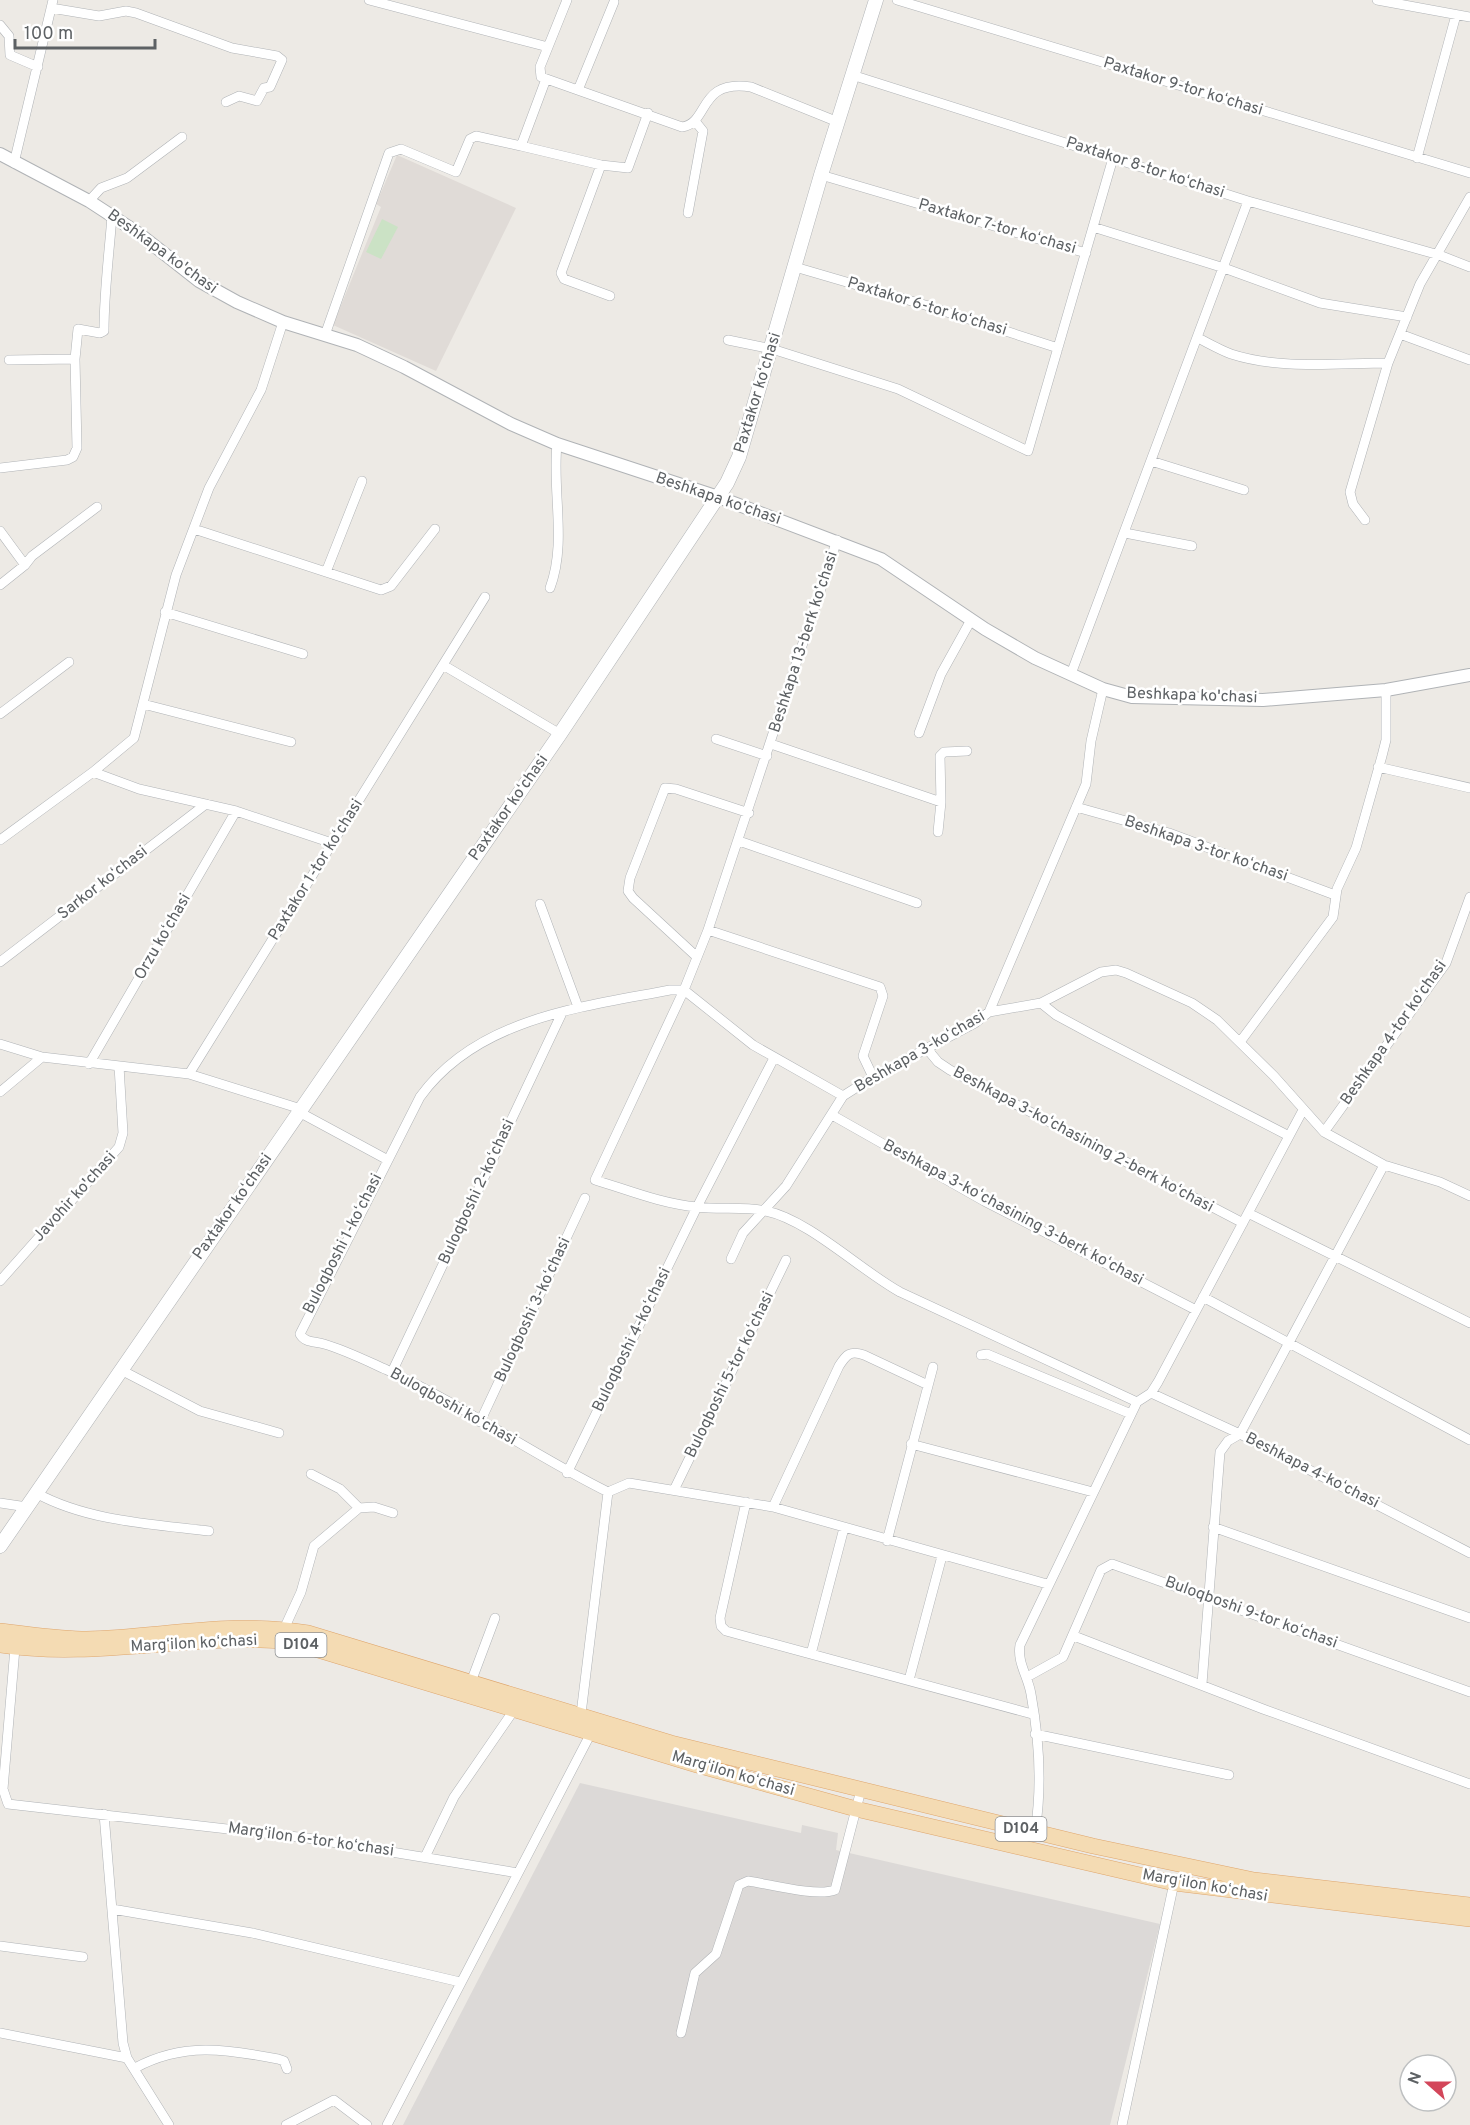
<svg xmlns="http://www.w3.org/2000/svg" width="1470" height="2125" font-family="Overpass,sans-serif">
<rect width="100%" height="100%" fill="#edeae5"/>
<!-- industrial -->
<path fill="#dcd9d7" d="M580,1783l221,50 1,-8 36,8 -2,17 324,74 -50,201h-707z"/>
<!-- education -->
<path fill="#e0dbd7" d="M397,155l119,53 -80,163 -103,-46 48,-118 -5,-3z"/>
<!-- green -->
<path fill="#cbe2c5" d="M382,219l16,8 -17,32 -15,-7z"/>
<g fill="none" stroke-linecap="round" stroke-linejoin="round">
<defs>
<path id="minor" d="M369,0l179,47
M567,0l-27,67 1,10 141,50c28,-4 15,-48 69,-40l87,35
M897,0l573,173
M1377,0l93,17
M51,8l48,8 27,-5 10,2 96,35 45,8 5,4 -12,27 -6,1 -7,13 -18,-5 -13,6
M0,25l9,11 1,19 28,12
M852,75l396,126 191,54 31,12
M546,79l-25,67 80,19 -40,108 3,6 46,17
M578,90l36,-88
M1417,158l39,-143
M14,163l39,-163
M601,165l27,3 20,-55
M821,175l265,78
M89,201l12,-13 26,-10 55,-41
M688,213l15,-82 -8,-10
M1093,227l20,-69
M795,267l130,38 133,43
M1400,334l70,26
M325,335l64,-182 12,-4 55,23 14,-33 6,-3 45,10
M1198,338c10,5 22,12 33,16 49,16 107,9 157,9
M728,340l44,9 126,40 130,62 65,-224 131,41 96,35 87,14
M75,359l3,-30 22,4 4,-2c0,-39 5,-76 8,-115
M1151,461l93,29
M0,468l67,-8 6,-3 4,-9 -2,-89 -66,1
M1365,520l-12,-16 -3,-12 38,-129 32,-79 50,-87
M194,529l187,61 10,-4 44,-57
M0,531l25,34
M1125,533l67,13
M837,540l-129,390 -24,60 -89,190c33,10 67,24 102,27 22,3 47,-1 69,4 43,9 94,59 134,81l237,110
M326,572l36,-91
M0,585l25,-20 7,-9 65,-49
M550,588c17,-45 2,-96 7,-144
M165,612l138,42
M443,665l117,69
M1071,674l177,-473
M143,704l148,38
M0,714l69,-52
M919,733l22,-59 30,-54
M716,739l51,17
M771,744l170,58
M1378,767l92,21
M93,772l46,17 97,22 96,32
M1076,807l93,26 166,62
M938,832l3,-30 -1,-46 4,-4 23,-1
M0,840l93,-68 41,-34 42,-163 33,-87 52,-98 22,-68
M739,841l178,62
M540,904l38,103
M708,930l172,57 3,9 -20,60 10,21
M697,957l-64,-59 -5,-7 2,-13 35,-90 11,1 73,24
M0,962l206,-158
M1041,1003l15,12 39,21 194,100
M989,1012l97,-228 5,-43 12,-52
M1240,1042l93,-125 4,-28 19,-41 26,-92 4,-16v-50
M0,1044l42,13 147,17 112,35
M928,1050l10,12 12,8 293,153
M89,1064l147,-253
M189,1074l296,-477
M0,1092l42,-35
M299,1112l87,47
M832,1115l152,86 212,109
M1324,1132l122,-169 24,-66
M1248,1213l222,110
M731,1259l12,-26 43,-47 57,-90 30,-19 102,-54 14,-11 52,-9 60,-31 15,-2 10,3 66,30 25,17 57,56 50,56 60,33 56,17 30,14
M0,1281l119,-134 4,-14 -4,-67
M1203,1297l267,143
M981,1355l6,-1 144,60
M121,1370l79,41 79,22
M392,1372l170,-359
M1151,1393l89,41 230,119
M480,1422l105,-224
M911,1444l182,48
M567,1473l130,-266 77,-149
M311,1474l29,15 19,19
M674,1490l112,-230
M608,1492c-75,-37 -145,-87 -221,-122 -20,-9 -42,-20 -63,-26 -10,-3 -19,-1 -24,-10l120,-237c57,-79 162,-90 250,-107h14l69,55 90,51
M608,1492l21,-9 144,24 274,77
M36,1493c51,28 115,31 173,38
M746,1502l-26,116 1,8 5,5 306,83
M0,1503l27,4
M773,1507l66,-141c7,-11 11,-16 25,-11l64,30
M1213,1527l257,91
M887,1541l46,-174
M284,1629l17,-37 13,-46 45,-38 15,-1 19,6
M1074,1636l189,73 207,75
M15,1648l-12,141 5,15 299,34 211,35
M811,1654l33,-126
M1027,1677l36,-20 38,-87 11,-6 358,128
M909,1680l33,-124
M471,1682l24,-64
M1202,1684l18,-232 8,-11 12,-7 144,-269
M581,1714l27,-222
M1035,1734l194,41
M104,1814l19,229 4,15 42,67
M1035,1832c7,-44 4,-94 -4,-138 -3,-18 -14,-31 -11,-49l117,-243 14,-9 7,-11 145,-272
M425,1857l29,-60 60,-87
M112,1909l140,24 208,49
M0,1946l83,11
M0,2033l127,25
M681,2033l14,-60 21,-19 23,-69 9,-4c21,3 68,16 87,9l26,-100
M135,2068c48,-26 91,-19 143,-9l6,2 3,8
M286,2125l48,-25 33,25
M387,2125l204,-392
M1122,2125l52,-242"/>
<path id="tertiary" d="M0,154l89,47 49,32 61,48 38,21 46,20 74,23 47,22 107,57 46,20 161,53 163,62 104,70 50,29 68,31 29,8 131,3 123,-10 84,-15"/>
<path id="secondary" d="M0,1546l560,-812 167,-251 12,-26 82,-282 55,-175"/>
<path id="primary" d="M0,1631c29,3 58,8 87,8 74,-2 147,-19 221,-6l363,110 422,103 161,34 216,25
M0,1645c97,15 194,-13 292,-3l405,123 159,44 318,74 296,36"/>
</defs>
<!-- minor casing -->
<use href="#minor" stroke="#b0b3b6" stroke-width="10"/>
<!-- tertiary casing -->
<use href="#tertiary" stroke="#b0b3b6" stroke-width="14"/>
<!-- secondary casing -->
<use href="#secondary" stroke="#b0b3b6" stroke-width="15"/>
<!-- primary casing -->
<use href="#primary" stroke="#dfa66d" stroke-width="16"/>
<!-- minor -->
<use href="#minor" stroke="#fff" stroke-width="9"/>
<!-- tertiary -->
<use href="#tertiary" stroke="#fff" stroke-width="12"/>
<!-- secondary -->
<use href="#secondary" stroke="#fff" stroke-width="14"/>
<!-- primary -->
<use href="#primary" stroke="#f4dbb3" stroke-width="15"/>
</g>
<g text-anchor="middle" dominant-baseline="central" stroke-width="5" stroke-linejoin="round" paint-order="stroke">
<!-- shield labels -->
<g fill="#fff" stroke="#8e9092" stroke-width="1.5">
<rect x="275.5" y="1633" width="51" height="24" rx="4.5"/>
<rect x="995.5" y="1817" width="51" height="24" rx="4.5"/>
</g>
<g font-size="15" font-weight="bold" fill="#5d6164">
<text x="301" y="1645">D104</text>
<text x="1021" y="1829">D104</text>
</g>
<!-- street labels -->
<g font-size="16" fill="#5d6164" stroke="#fff">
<text transform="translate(1183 87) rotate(17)">Paxtakor 9-tor koʻchasi</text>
<text transform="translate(1145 168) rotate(18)">Paxtakor 8-tor koʻchasi</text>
<text transform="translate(997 227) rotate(16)">Paxtakor 7-tor koʻchasi</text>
<text transform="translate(162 252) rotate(36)">Beshkapa ko'chasi</text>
<text transform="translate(927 307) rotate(17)">Paxtakor 6-tor koʻchasi</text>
<text transform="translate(758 393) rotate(-73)">Paxtakor koʻchasi</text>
<text transform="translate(718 499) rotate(19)">Beshkapa ko'chasi</text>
<text transform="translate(804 642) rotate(-72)">Beshkapa 13-berk koʼchasi</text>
<text transform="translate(1192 696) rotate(2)">Beshkapa ko'chasi</text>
<text transform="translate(509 808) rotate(-55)">Paxtakor koʻchasi</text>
<text transform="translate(1206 849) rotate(19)">Beshkapa 3-tor koʻchasi</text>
<text transform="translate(316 870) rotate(-58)">Paxtakor 1-tor koʻchasi</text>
<text transform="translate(103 883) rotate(-38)">Sarkor koʻchasi</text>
<text transform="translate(163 937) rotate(-60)">Orzu koʻchasi</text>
<text transform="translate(1394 1033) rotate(-55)">Beshkapa 4-tor koʻchasi</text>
<text transform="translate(920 1052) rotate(-30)">Beshkapa 3-koʻchasi</text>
<text transform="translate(1083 1140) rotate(28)">Beshkapa 3-koʻchasining 2-berk koʻchasi</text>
<text transform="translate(477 1192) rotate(-65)">Buloqboshi 2-koʻchasi</text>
<text transform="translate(75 1197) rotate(-48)">Javohir ko'chasi</text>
<text transform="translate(233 1207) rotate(-55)">Paxtakor koʻchasi</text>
<text transform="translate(1013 1213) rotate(28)">Beshkapa 3-koʻchasining 3-berk koʻchasi</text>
<text transform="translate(343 1244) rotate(-63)">Buloqboshi 1-koʻchasi</text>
<text transform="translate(533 1310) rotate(-65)">Buloqboshi 3-koʻchasi</text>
<text transform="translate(632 1340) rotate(-64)">Buloqboshi 4-koʻchasi</text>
<text transform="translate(730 1375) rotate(-64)">Buloqboshi 5-tor koʻchasi</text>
<text transform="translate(453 1407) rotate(29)">Buloqboshi koʻchasi</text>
<text transform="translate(1312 1471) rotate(27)">Beshkapa 4-koʻchasi</text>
<text transform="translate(1251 1613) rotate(20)">Buloqboshi 9-tor koʻchasi</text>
<text transform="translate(194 1644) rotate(-3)">Margʻilon koʻchasi</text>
<text transform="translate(733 1774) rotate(16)">Margʻilon koʻchasi</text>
<text transform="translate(311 1840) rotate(8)">Margʻilon 6-tor koʻchasi</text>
<text transform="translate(1205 1886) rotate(10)">Margʻilon koʻchasi</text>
</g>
</g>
<!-- north arrow -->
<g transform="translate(1428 2083) rotate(291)"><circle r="28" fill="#ffffff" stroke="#bec0c1" stroke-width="1.5"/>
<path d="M0-4.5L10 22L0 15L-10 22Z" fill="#d3465a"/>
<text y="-9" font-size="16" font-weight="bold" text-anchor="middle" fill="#5d6164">N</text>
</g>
<!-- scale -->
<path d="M15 39v9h140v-9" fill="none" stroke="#5d6164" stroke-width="3"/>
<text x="24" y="39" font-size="18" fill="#5d6164" stroke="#ffffff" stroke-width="4.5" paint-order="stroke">100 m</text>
</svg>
